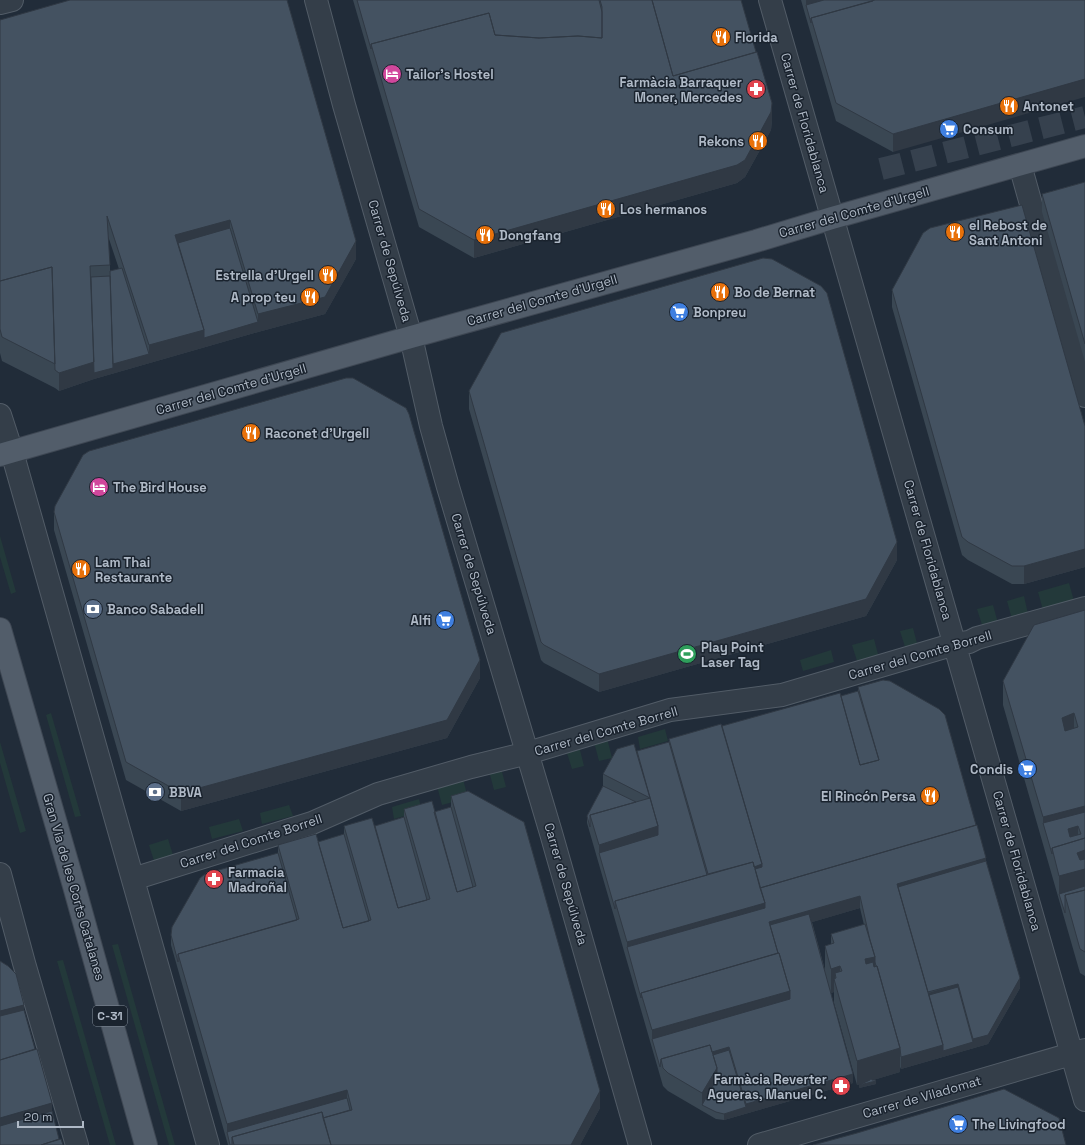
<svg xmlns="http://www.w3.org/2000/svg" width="1085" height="1145" font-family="'Space Grotesk',sans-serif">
<rect width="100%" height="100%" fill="#212c39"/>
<!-- green -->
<path fill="#23393a" d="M0,536l16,56 -5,2 -11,-37z
M1069,583l5,18 -31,9 -5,-18z
M1024,596l4,18 -16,5 -5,-18z
M993,605l5,18 -15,5 -6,-19z
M913,628l5,19 -12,3 -6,-19z
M874,639l5,19 -21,6 -6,-19z
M831,650l3,12 -31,9 -3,-11z
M51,713l30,103 -6,1 -29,-102z
M665,729l3,12 -28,8 -2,-12z
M607,738l5,20 -13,3 -5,-19z
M0,742l26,89 -6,2 -20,-70z
M579,746l5,20 -12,3 -6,-19z
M501,768l5,19 -12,3 -5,-19z
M463,779l5,19 -26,7 -5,-19z
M419,799l3,12 -28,8 -2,-12z
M289,805l4,11 -31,8 -2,-11z
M239,819l4,12 -31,8 -3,-12z
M168,839l6,19 -19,6 -6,-19z
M118,944l57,201h-6l-57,-200z
M63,960l53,185h-6l-53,-184z"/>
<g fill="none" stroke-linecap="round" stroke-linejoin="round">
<!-- minor-tunnel -->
<path stroke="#36414e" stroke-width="22" stroke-dasharray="22 11" stroke-linecap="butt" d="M881,169l204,-52"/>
<defs>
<path id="minor" d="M316,0l28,105 67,232 20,89 17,61 103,346 89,312
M770,0l315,1100
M0,3l12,-3
M1020,165l65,231
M0,415l12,37 196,693
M0,874l24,89 53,182
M133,879l179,-56 66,-29 93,-27 57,-14 142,-43 112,-15 173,-51 14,-2 8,-4 108,-30
M759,1145l326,-95"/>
<path id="major" d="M0,455l411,-118 345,-96 76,-23 253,-72
M0,629l74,257 72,259"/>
</defs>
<!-- minor casing -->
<use href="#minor" stroke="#525c67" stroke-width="24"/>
<!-- major casing -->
<use href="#major" stroke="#3e4753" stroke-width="24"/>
<!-- minor -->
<use href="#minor" stroke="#343e49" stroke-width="22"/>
<!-- major -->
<use href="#major" stroke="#525d6a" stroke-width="22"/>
</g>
<!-- wall -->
<path fill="#3a4753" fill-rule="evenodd" d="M353,0h388l31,120 -1,10 -26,47 -8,6 -263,75 -55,-31z
M801,0h284l-192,152 -57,-31z
M0,20l356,239 -31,55 -67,18 -164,47 -35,12 -4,-3 -53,-27 -2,-8zM108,236l11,33 -9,2v-6z
M1085,182v180l-43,-150v-18z
M892,290l193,136v141l-61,17h-12l-44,-24 -6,-5 -70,-248z
M469,391l428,169 -31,56 -267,76 -55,-29 -3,-3 -72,-251z
M54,512l426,166 -33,60 -266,73 -55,-31 -72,-250z
M1085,610v366l-5,-3 -77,-268v-24z
M858,687l128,174 34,127 -32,56 -87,25 -1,-2v5l-27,8 3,4 -17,4 10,-7 -12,4 -23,-82v-11l-3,1 22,90 -129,37 -8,-1 -48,-28 -5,-5 -76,-263v-7l16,-30v-12l34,-23 32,-9v-3l53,-13 119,-30 17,-5zM860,908l4,17 -33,9v10l-6,2v24l-13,-48z
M451,796l149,312 -20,37h-352l-57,-200v-10l107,-82v-8l40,-3 26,-8v-8h31l29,-9v-8l30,3 17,-5z"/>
<!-- shaded-wall -->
<path fill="#303944" d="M806,0h64l-64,5z
M1085,79v18l-192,55v-18z
M772,103v17l-1,10 -26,47 -8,6 -263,75v-18z
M230,220v18l-52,14 -3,-17z
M356,241v18l-31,55 -67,18 -164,47 -35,12v-18l35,-11 19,2 36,-10v-9l55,-15 54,-8v-8z
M897,542v18l-31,56 -267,76v-18z
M1085,549v18l-61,17v-18z
M480,660v18l-33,60 -266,73v-18z
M1074,713v24l-12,5v-24z
M1085,806v24l-7,-4v17l-35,-20v18v-24z
M658,826v18l-59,9v-8z
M1085,845v48l-20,2 -6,-1v-18l-1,-6z
M986,858v13l-86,25 -3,-12z
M762,864v13l-53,2z
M860,896v12l-88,26 -3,-12z
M765,903v18l-138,26v-5z
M875,957v24l-10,2v-24z
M840,966v24l-5,-17v10l-1,-4v13l-3,1v-24z
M1020,978v10l-32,56 -87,25v-12l42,-12 30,-3v-3z
M958,984v10l-29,8 -1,-9z
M790,991v17l-138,31v-9z
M24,1005v18l-24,5v-17z
M729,1047v10l-66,9z
M900,1048v24l-43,13v-24z
M717,1068v18l-15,19v-12z
M853,1074v9l-129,37v-6l22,-7v-3z
M876,1081v3l-17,4v-3z
M347,1090v18l-120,24v-8z
M600,1091v17l-20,37h-10z
M52,1103v17l-52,16v-18z"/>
<!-- building -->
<path fill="#445261" stroke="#303944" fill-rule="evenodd" d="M70,0h217l69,241 -31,56 -67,17 -28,-94 -55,15 29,95 -55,15 -42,-129 3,49 -20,1 4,96 -35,11 -4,-3 -3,-103 -52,14v-261z
M357,0h242l3,12v26l-24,-2 -39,2 -44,-3 -6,-22 -118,31v5z
M600,0h52l21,76 84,-24 15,51 -1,9 -26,48 -8,5 -263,75 -55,-31 -48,-165 118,-31 6,22 44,3 39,-2 24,2v-31z
M652,0h89l15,52 -83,24z
M824,0h49v1l-62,17v5l-5,-18z
M875,0h210v79l-192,55 -57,-31 -25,-85z
M1085,182v162l-43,-150z
M1022,205l63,221v123l-61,17h-12l-44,-24 -6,-5 -70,-247 31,-57 7,-5z
M230,228l28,94 -54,16v-8l-26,-87z
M763,258l9,1 49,27 6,7 70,249 -31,57 -267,75 -55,-29 -3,-3 -72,-251 32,-58z
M52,267l3,97 -53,-27 -2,-8v-48z
M122,268l27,86 -36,10 -3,-93z
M110,276l3,92 -19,5 -3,-96z
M346,378h7l53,30 3,6 71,246 -33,60 -266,73 -55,-31 -72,-250 1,-6 28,-51 6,-4z
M1085,610v196l-42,11 -40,-136 31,-56zM1074,713l4,14 -13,4 -3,-13z
M883,680l7,1 49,28 6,6 31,110 -216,63 -5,-19 7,-2v-3l-40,-138 118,-33 20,72 19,-5 -21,-73z
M858,691l21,69 -19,5 -19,-69z
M721,724l41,140 -8,3 -1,-5 -45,12 -39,-135z
M669,742l38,133 -92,26v8l-16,-56 59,-18v-9l-21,-75z
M634,744l16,54 -47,-24 14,-25z
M603,786l33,16 -46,13v12l-3,-11z
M468,791l56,31 76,269 -29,54h-240l-8,-27 29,-8 -5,-20 -120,34 -49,-170 121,-35 -21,-74 38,-11 27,94 28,-8 -27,-94 28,-8 26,90 32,-9 -26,-90 28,-8 25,91 19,-6 -25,-90z
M650,798l8,28 -59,19 -9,-30z
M451,807l22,80 -16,5 -23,-80z
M1085,812v26l-33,10v6l-9,-31zM1078,826l3,8 -11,3 -2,-8z
M404,817l23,83 -29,8 -23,-82z
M977,825l9,33 -89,26 46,161 -42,12 -1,-9 -23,-82h-1l-1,-4v-5l-5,-17 -10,-44 -91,26 9,31 -137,40v5l-14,-51 138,-39v-5l-5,-15z
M344,834l25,87 -26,7 -25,-86z
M1085,838v12l-8,3 3,7 5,-1v10l-26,7 -7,-28z
M278,853l19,67 -119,34v8l-7,-27 1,-8 28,-49 5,-4z
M986,861l34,117 -32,57 -15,4 -15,-55 -30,8 -30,-105z
M753,862l12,41 -138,39 -12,-41z
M1085,886v4l-20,5v18l-6,-19z
M1085,890v62l-5,-3 -15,-54z
M809,914l44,160 -107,30 -17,-57 -17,5 -2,-7 -49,14 -1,8 -8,-28 138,-40v-8l-11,-38h-1l-8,-28z
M865,924l10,33 -10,2 1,5 7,-2 1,5 3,-1 23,82 -43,13 -23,-82 2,-1 -1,-5 7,-2 -2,-5 -9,3 -6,-23 9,-3 -3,-9z
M779,953l11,38 -138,39 -11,-37z
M0,961l8,5 8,8 8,31 -24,6z
M958,987l15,55 -30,9v-6l-14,-50z
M24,1010l11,39 -35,11v-44z
M710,1045l7,23 -15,25 -34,-20 -5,-5 -2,-9z
M37,1049l15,54 -52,15v-58z
M729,1050l17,57 -22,7 -8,-2 -14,-7 15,-26v-11l-4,-13z
M871,1078l1,2h3l1,1 -17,4 11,-5z
M1004,1089l55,29 7,27h-253l44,-12z
M347,1098l3,12 -27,8 -1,-6 -90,25v8h-2l-3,-13z
M52,1111l7,28 -18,6h-41v-19z
M322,1112l9,33h-97l-2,-8z
M61,1139l2,6h-22z"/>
<!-- icons -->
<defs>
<symbol id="restaurant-disc" viewBox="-11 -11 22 22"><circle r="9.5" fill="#e8710a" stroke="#1a232e"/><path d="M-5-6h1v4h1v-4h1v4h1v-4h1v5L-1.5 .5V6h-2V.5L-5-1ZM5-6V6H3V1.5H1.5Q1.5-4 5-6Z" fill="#fff"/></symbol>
<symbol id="hotel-disc" viewBox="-11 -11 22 22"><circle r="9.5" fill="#d1479c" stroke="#1a232e"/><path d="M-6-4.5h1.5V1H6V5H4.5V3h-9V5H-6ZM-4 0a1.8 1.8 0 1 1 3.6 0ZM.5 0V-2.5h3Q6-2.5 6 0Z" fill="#fff"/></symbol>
<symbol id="pharmacy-disc" viewBox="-11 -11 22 22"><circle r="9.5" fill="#e0444e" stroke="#1a232e"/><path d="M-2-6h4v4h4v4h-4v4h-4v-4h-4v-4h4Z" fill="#fff"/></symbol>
<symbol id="supermarket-disc" viewBox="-11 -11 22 22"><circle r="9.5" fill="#3f7fe0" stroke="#1a232e"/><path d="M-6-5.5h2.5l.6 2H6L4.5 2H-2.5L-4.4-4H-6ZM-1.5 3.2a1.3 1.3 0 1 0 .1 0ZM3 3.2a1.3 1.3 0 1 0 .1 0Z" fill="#fff"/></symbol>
<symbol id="bank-disc" viewBox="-11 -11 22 22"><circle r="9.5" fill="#5c6f8a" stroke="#1a232e"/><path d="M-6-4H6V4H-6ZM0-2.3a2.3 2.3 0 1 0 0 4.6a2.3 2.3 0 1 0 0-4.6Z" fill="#fff"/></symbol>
<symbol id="stadium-disc" viewBox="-11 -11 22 22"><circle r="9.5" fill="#2e9e5b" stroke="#1a232e"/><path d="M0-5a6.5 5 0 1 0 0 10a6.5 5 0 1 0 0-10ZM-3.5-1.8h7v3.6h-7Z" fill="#fff"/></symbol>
</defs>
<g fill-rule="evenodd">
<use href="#restaurant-disc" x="710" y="26" width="22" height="22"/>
<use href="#hotel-disc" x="381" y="63" width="22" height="22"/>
<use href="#pharmacy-disc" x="745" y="78" width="22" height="22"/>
<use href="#restaurant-disc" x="998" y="95" width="22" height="22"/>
<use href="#supermarket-disc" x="938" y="118" width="22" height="22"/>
<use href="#restaurant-disc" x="747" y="130" width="22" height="22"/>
<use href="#restaurant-disc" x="595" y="198" width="22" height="22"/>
<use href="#restaurant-disc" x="944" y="221" width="22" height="22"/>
<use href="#restaurant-disc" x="474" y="224" width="22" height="22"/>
<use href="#restaurant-disc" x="317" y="264" width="22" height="22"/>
<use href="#restaurant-disc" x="709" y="281" width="22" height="22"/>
<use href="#restaurant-disc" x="299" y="286" width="22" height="22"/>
<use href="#supermarket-disc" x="668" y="301" width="22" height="22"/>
<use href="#restaurant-disc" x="240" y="422" width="22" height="22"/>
<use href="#hotel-disc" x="88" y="476" width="22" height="22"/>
<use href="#restaurant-disc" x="70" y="558" width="22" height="22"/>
<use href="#bank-disc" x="82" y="598" width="22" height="22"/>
<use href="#supermarket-disc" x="434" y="609" width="22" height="22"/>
<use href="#stadium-disc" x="676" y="643" width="22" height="22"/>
<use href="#supermarket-disc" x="1016" y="758" width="22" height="22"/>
<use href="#bank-disc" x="144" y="781" width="22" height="22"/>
<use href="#restaurant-disc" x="919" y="785" width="22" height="22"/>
<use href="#pharmacy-disc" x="203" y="868" width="22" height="22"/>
<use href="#pharmacy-disc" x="830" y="1075" width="22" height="22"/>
<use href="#supermarket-disc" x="947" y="1113" width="22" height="22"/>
</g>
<g text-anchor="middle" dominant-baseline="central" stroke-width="3" stroke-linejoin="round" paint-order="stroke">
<!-- shield labels -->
<rect fill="#1a232e" stroke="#828c98" stroke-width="1" x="93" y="1006" width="34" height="20" rx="3"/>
<g font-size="12" font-weight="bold" fill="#afb9c6">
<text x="110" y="1016">C-31</text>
</g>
<!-- poi labels -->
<g font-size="13" font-weight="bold" fill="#afb9c6" stroke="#1a232e" text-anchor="start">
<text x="735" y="37">Florida</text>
<text x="406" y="74">Tailor's Hostel</text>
<text x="742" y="82" text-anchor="end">Farmàcia Barraquer<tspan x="742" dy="15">Moner, Mercedes</tspan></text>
<text x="1023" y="106">Antonet</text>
<text x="963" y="129">Consum</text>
<text x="744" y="141" text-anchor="end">Rekons</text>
<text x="620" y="209">Los hermanos</text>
<text x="969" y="225">el Rebost de<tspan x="969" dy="15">Sant Antoni</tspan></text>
<text x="499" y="235">Dongfang</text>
<text x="314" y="275" text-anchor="end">Estrella d'Urgell</text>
<text x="734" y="292">Bo de Bernat</text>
<text x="296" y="297" text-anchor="end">A prop teu</text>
<text x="693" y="312">Bonpreu</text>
<text x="265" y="433">Raconet d'Urgell</text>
<text x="113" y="487">The Bird House</text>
<text x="95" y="562">Lam Thai<tspan x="95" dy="15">Restaurante</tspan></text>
<text x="107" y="609">Banco Sabadell</text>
<text x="431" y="620" text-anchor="end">Alfi</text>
<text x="701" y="647">Play Point<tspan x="701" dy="15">Laser Tag</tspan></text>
<text x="1013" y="769" text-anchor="end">Condis</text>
<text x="169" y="792">BBVA</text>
<text x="916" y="796" text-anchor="end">El Rincón Persa</text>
<text x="228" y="872">Farmacia<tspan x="228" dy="15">Madroñal</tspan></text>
<text x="827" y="1079" text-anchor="end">Farmàcia Reverter<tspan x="827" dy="15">Agueras, Manuel C.</tspan></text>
<text x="972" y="1124">The Livingfood</text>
</g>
<!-- street labels -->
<g font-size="13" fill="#afb9c6" stroke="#1a232e">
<text transform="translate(805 123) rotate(74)">Carrer de Floridablanca</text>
<text transform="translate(854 212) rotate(-16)">Carrer del Comte d'Urgell</text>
<text transform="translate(390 261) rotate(74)">Carrer de Sepúlveda</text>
<text transform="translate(542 300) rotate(-16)">Carrer del Comte d'Urgell</text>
<text transform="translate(231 389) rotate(-16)">Carrer del Comte d'Urgell</text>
<text transform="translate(928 550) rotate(74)">Carrer de Floridablanca</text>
<text transform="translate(474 574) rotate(73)">Carrer de Sepúlveda</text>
<text transform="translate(920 655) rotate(-16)">Carrer del Comte Borrell</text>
<text transform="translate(606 731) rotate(-16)">Carrer del Comte Borrell</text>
<text transform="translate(251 841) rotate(-18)">Carrer del Comte Borrell</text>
<text transform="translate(1017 861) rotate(74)">Carrer de Floridablanca</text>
<text transform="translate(566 884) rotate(74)">Carrer de Sepúlveda</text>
<text transform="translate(74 887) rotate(74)">Gran Via de les Corts Catalanes</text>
<text transform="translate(922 1097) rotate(-16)">Carrer de Viladomat</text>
</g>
</g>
<!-- scale -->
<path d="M18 1121v6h65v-6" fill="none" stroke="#afb9c6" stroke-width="2"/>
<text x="24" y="1121" font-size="12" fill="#afb9c6" stroke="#1a232e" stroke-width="3" paint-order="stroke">20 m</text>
</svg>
